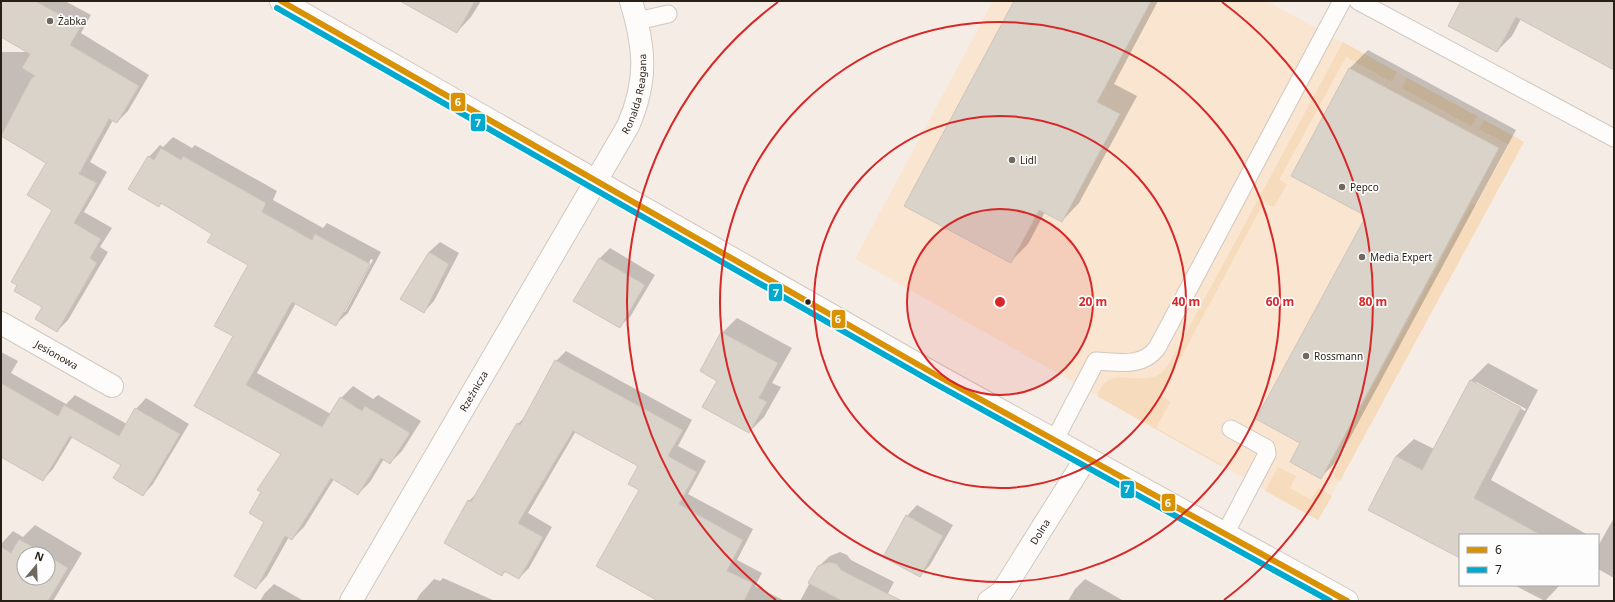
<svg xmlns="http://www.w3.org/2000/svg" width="1615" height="602" font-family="'Noto Sans',sans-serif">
<rect width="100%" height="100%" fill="#f5ede5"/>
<!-- built -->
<path fill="#f9e5d0" d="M993,1h274l257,141 -206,378 -463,-261z"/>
<!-- green -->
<path fill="#f6dbbd" d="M1343,42l54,30 -5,10 -46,-25 -67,123 8,4 -12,21 -2,2 -9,-5 -103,193 9,7 -14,26 66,37 -1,1 -124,-70c11,-32 39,-10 61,-21 6,-3 9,-9 13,-14z
M1407,78l70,38 -6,10 -69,-38z
M1484,120l40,22 -184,339 -7,-4 16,-36 -4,-3 127,-235 4,2 33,-60 -30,-16z
M1278,467l18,9 -6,12 21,12 7,-12 14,8 -14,24 -53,-29z"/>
<!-- shadow -->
<path fill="#0003" fill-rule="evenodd" d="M1,1h64l26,14 -10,18 68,42 -21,36 -11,11 -4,-2 -23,42 17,10 -23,40 28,16 -12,19 8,5 -40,68 -11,11 -14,-24 10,-98 -6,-47 -46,-27v-83h29l-29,-16z
M402,1h79l-10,16 -14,15z
M1015,1h143l-44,83 23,12 -58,107 -17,18 -17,-9 -17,32 -18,18z
M1462,1h152v68l-93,-50 -9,17 -15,15z
M1368,50l148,80 -178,330 -17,17 -19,-35 65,-227 -75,-40 58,-107z
M173,137l19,11 3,-3 82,46 -4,9 50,28 4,-5 54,29 -33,61 -12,11 -40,-21 -39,70 74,41 10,-16 12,-12 20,13 5,-4 43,26 -19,30 -12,12 -6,-4 -14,23 -12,12 -24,-15 -30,48 -12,12 -3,-2 -22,39 -11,12 9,-66 17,-68 -87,-48 39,-70 15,-71 -36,-32 -51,-31 -3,4 -10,-49 11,-12 3,2zM371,259l2,1 -28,52h-2z
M440,242l19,11 -25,48 -10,11 -23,-14 28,-46z
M610,248l45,27 -25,42 -11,10 -20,-68z
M737,318l55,30 -20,35 9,4 -17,30 -15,15 -31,-51 4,-48z
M566,351l126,69 -14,26 28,15 -18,33 65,35 -16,31 25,13 -7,13 30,15h-126l-19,-112v-24l-64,-34 -48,82 24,14 -23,41 -10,10 -13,-7 -4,4 -33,-74 8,-8 41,-69 9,-9 29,-54z
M1,352l17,9 -7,12 55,31 9,-9 52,29 9,-15 10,-11 43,26 -36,60 -10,11 -21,-30 -49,-29 -20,33 -10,11 -42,-56z
M1488,363l50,27 -47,90 97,55h-128v22l-64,-101 18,-17 20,10 37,-69zM1476,382l50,27 -1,2 -49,-27z
M917,505l36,20 -23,40 -10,11 -13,-60z
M1614,518v60l-16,-9v-23z
M35,525l47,28 -29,48h-52v-57l12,-13 10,6zM24,554h24v24h-24z
M840,552l7,3 4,5 43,22 -10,19h-84l19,-35 11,-10z
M443,578l52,23h-79l4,-7 14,-15 6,2z
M1085,579l39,22h-56l7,-12z
M274,584l30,17h-44l4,-7z
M1514,585h46l-15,16z"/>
<!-- building -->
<path fill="#dad3ca" stroke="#cdc5bc" d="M1,1h34l46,25 -11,19 69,41 -22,37 -8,-4 -30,55 18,9 -23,40 27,16 -11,19 7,5 -40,69 -22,-13 7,-12 -28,-16 3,-6 -6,-3 41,-72 -25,-15 19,-32 -45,-27 30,-57 4,-3 -13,-8 8,-14 -29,-17z
M400,1h75l-18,32z
M1014,1h137l-54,101 23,12 -58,108 -23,-12 -28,53 -107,-57z
M1461,1h153v69l-98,-53 -19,35 -49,-26z
M1349,68l150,80 -178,331 -31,-17 10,-19 -44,-24 110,-203 -75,-40z
M161,148l20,12 2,-4 83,47 -4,9 50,28 3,-6 55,30 -34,62 -44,-24 -46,83 76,42 18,-30 22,14 3,-5 45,27 -20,31 -9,-6 -23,37 -27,-17 -39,62 -7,-4 -29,53 -22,-13 30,-54 -15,-9 12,-21 -4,-2 24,-36 -87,-48 39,-70 -19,-10 34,-61 -41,-23 5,-8 -51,-31 -2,4 -31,-18 20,-33 6,4z
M429,252l20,12 -25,49 -24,-14z
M599,258l46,27 -25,43 -47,-27z
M721,332l57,31 -19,35 8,4 -18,31 -47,-26 15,-26 -17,-10z
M555,360l128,70 -15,26 29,16 -18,32 64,36 -16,31 26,12 -9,18h-86l-62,-35 43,-76 -11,-6 10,-18 -65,-35 -55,92 25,14 -24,42 -15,-8 -2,5 -58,-33 24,-43 3,2 46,-79 3,2z
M1470,380l51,28 -47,90 67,37h-81v23l-92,-48 28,-54 26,14z
M1,383l57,33 6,-11 55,31 16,-28 45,26 -37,62 -30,-18 8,-13 -51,-29 -27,45 -42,-24z
M906,515l37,21 -23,41 -37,-20z
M19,539l26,15h-21v24h24v-22l20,12 -20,33h-47v-54l10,6z
M830,562l7,2 4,6 61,31h-60l-34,-18 10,-17z"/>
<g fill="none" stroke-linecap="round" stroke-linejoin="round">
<defs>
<path id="lane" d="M1358,1l256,137
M637,21l31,-7
M1054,441l42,-80c22,1 46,7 61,-13l185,-347
M1225,534l42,-80 -1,-6 -35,-19"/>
<g id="street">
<path id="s1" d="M1,323l111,63"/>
<path id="s2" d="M351,601l277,-475c20,-46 17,-78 3,-125"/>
<path id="s3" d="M989,601l13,-9 84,-134"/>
</g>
<path id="secondary" d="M281,1l657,375 409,225"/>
</defs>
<!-- lane casing -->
<use href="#lane" stroke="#d0c8c0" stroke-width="19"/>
<!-- street casing -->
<use href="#street" stroke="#d0c8c0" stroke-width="24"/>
<!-- secondary casing -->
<use href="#secondary" stroke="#d0c8c0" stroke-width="24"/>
<!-- lane -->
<use href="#lane" stroke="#fefcfb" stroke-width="17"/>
<!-- street -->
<use href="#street" stroke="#fefcfb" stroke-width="22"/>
<!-- secondary -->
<use href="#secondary" stroke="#fefcfb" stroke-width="22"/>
<defs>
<path id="bus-1" d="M281,1l657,375 409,225"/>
<path id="bus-2" d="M277,8l657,375 396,218"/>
</defs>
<!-- bus-1 casing -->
<use href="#bus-1" stroke="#fdfdfd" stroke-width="9"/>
<!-- bus-2 casing -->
<use href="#bus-2" stroke="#fdfdfd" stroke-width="9"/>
<!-- bus-1 -->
<use href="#bus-1" stroke="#d89203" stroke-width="6"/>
<!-- bus-2 -->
<use href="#bus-2" stroke="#00a9ce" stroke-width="6"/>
</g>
<!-- distance rings -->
<circle cx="1000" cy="302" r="93" fill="#d62828" fill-opacity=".12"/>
<g fill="none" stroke="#d62828" stroke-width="2">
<circle cx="1000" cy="302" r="93"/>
<circle cx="1000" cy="302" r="186"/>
<circle cx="1000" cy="302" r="280"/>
<path d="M776 600A373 373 0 0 1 778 2M1222 2A373 373 0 0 1 1224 600"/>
</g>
<!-- markers -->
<g fill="#70675e" stroke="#fdfdfd" stroke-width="1.5">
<circle cx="50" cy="21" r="4"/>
<circle cx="1012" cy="160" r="4"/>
<circle cx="1342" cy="187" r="4"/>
<circle cx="1362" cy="257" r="4"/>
<circle cx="1306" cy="356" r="4"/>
</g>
<circle fill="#281f16" stroke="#fdfdfd" stroke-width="1.5" cx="808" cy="302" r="3.5"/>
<g text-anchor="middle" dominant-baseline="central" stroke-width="3.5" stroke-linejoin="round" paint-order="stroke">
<!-- poi labels -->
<g font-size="10" fill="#281f16" stroke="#fdfdfd" text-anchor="start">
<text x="58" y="21">Żabka</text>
<text x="1020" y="160">Lidl</text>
<text x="1350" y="187">Pepco</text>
<text x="1370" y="257">Media Expert</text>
<text x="1314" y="356">Rossmann</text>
</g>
<!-- street labels -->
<g font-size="10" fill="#281f16" stroke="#fdfdfd">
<text stroke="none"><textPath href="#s2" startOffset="583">Ronalda Reagana</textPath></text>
<text stroke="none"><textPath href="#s1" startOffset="64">Jesionowa</textPath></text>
<text stroke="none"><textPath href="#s2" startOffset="243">Rzeźnicza</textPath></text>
<text stroke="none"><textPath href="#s3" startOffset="87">Dolna</textPath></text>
</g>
</g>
<circle cx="1000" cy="302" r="6" fill="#d62828" stroke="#fdfdfd" stroke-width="2"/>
<g font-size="12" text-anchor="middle" font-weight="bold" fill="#d62828" stroke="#fdfdfd" stroke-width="3.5" stroke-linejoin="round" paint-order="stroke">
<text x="1093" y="306">20 m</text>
<text x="1186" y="306">40 m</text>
<text x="1280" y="306">60 m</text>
<text x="1373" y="306">80 m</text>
</g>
<g stroke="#fdfdfd" stroke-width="1.5">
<rect x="450" y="92" width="16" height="20" rx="4" fill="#d89203"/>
<rect x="470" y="113" width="16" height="19" rx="4" fill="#00a9ce"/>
<rect x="768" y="283" width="15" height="19" rx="4" fill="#00a9ce"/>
<rect x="831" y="309" width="15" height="20" rx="4" fill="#d89203"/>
<rect x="1120" y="480" width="15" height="19" rx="4" fill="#00a9ce"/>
<rect x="1161" y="493" width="15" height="19" rx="4" fill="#d89203"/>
</g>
<g font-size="11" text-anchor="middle" font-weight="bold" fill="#fff">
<text x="458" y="106">6</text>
<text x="478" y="127">7</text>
<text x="776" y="297">7</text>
<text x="838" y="323">6</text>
<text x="1127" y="493">7</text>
<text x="1168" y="507">6</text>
</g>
<!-- border -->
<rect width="1615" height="602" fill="none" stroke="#281f16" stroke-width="4"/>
<!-- legend -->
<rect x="1459" y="534" width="140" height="52" fill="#fdfdfd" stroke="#a8a4a1"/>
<rect x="1467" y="547" width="20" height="6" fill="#d89203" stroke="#a8a4a1"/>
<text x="1495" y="554" font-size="12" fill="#281f16">6</text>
<rect x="1467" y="567" width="20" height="6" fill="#00a9ce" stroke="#a8a4a1"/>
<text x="1495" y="574" font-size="12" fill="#281f16">7</text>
<!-- north arrow -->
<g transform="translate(36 566) rotate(19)"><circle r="19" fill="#fdfdfd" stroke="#a8a4a1"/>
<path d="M0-3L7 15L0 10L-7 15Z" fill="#70675e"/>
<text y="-6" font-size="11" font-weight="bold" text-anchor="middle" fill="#281f16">N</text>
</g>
</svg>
